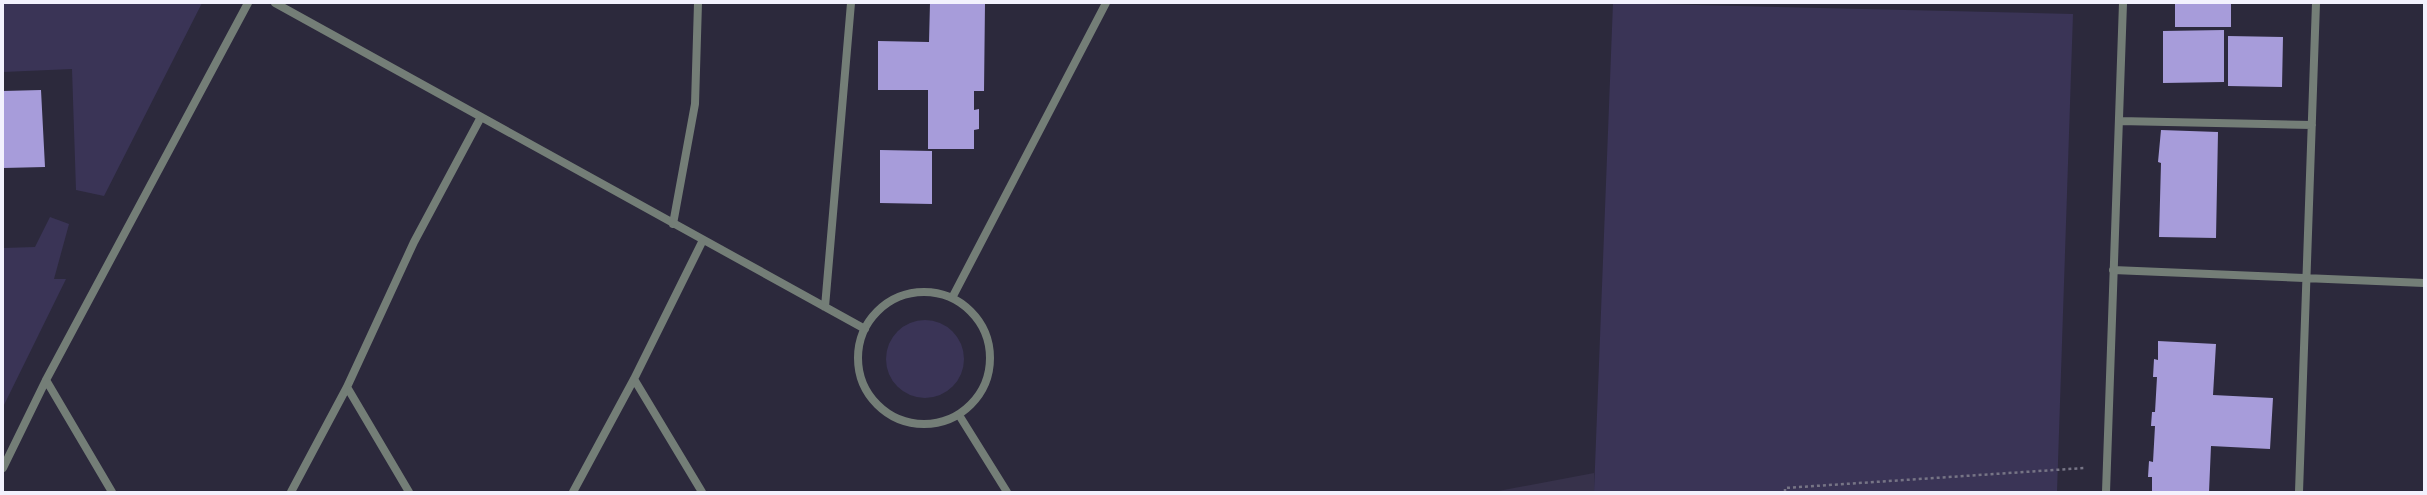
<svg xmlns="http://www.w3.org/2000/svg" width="2427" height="495" font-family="Overpass,sans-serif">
<rect width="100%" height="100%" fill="#2c293c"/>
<!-- built -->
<path fill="#37324b" d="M1594,473v19h-101z"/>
<!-- green -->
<path fill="#3a3456" d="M3,3h199l-98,193 -28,-6 -4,-121 -69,3z
M1613,3l460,11 -16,478h-463z
M50,217l19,7 -15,55h12l-63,128v-159l32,-1z
M886 359a39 39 0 1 1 78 0a39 39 0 1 1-78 0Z"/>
<!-- building -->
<path fill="#a79cda" d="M930,3h55l-1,88h-10v19l5,-1v20l-5,1v19h-46v-59h-50v-49l51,1z
M2175,3h56v24h-56z
M2224,30v52l-61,1v-52z
M2228,36l55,1 -1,50 -54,-1z
M41,90l4,77 -42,1v-77z
M2161,130l57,2 -2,106 -57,-1 2,-74 -3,-1z
M880,150l52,1v53l-52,-1z
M2158,341l58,3 -3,51 60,3 -3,51 -59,-3 -2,46h-57v-15h-4l1,-16 4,1 2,-36h-4l1,-14h3l2,-35h-4l1,-18 4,1z"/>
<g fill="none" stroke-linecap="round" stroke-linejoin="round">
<!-- path -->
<path stroke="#767485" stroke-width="2.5" stroke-dasharray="3 3" stroke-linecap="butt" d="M1785,492v-4l299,-20"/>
<!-- street -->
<path stroke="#747e77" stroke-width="8" d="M275,3l590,326
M2119,121l193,4
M673,224l22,-120 3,-101
M2113,270l311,13
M858 358a66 66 0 1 1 132 0a66 66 0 1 1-132 0Z
M952,298l154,-295
M825,307l26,-304
M634,379l68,113
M46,380l66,112
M347,387l62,105
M959,415l48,77
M3,468l43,-88 202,-377
M291,492l56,-105 67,-145 67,-125
M573,492l61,-113 69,-139
M2106,492l17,-489
M2299,492l17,-489"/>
</g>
<!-- border -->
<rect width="2427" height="495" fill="none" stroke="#f2f1fd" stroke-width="8"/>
</svg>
